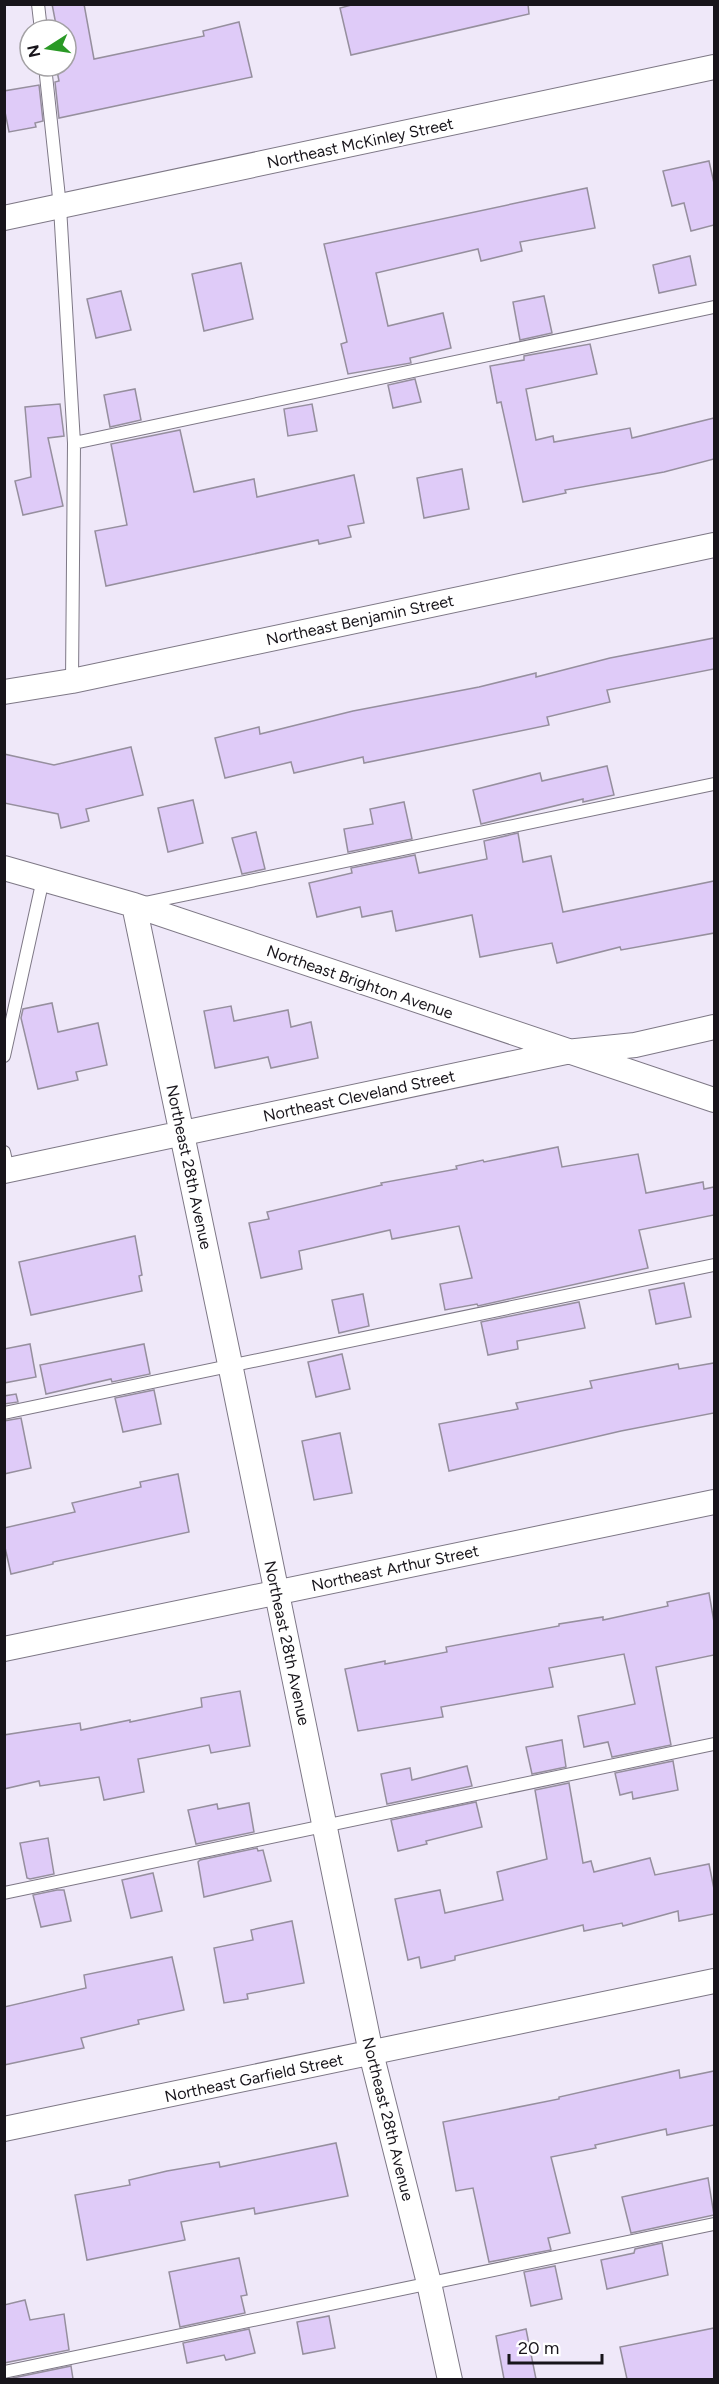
<svg xmlns="http://www.w3.org/2000/svg" width="719" height="2384" font-family="Figtree,sans-serif">
<rect width="100%" height="100%" fill="#efe8f9"/>
<!-- building -->
<path fill="#dfcbf8" stroke="#968f9e" stroke-width="1.5" d="M52,4h32l10,55 110,-23 -1,-5 36,-9 13,55 -193,41 -4,-36 4,-1 -3,-15h10v-36h-9z
M355,4h173l1,10 -178,41 -11,-47z
M39,85l4,36 -8,2 1,4 -27,5 -5,-25v-16z
M709,161l5,22v42l-23,6 -7,-28 -12,3 -9,-35z
M587,188l8,40 -75,14 2,9 -41,10 -3,-12 -102,24 12,53 55,-13 8,35 -41,10 1,5 -63,11 -7,-30 6,-2 -23,-98z
M690,256l6,29 -37,8 -6,-28z
M241,263l12,56 -49,12 -12,-57z
M121,291l10,39 -35,8 -9,-39z
M544,296l8,37 -32,7 -7,-38z
M590,344l7,30 -71,15 10,51 17,-4 1,6 76,-14 2,10 82,-20v41l-50,13 -99,18 1,3 -43,9 -22,-100 -4,1 -7,-37 34,-6v-4z
M415,379l6,23 -28,6 -5,-23z
M135,389l6,31 -31,7 -6,-32z
M60,404l4,32 -16,2 15,68 -40,9 -8,-34 16,-4 -6,-70z
M312,404l5,27 -29,5 -4,-27z
M180,430l14,62 60,-13 3,18 97,-22 10,48 -16,3 3,11 -32,7 -1,-4 -212,46 -11,-55 32,-6 -16,-81z
M462,469l7,40 -45,9 -7,-40z
M714,638v31l-107,21 3,12 -63,15 2,8 -185,38 -1,-6 -69,16 -3,-11 -66,16 -10,-40 44,-11 1,7 93,-23 126,-24 57,-14v4l74,-19z
M131,747l12,48 -57,14 3,12 -28,7 -3,-14 -54,-11v-49l50,11z
M607,766l7,29 -31,7v-3l-102,25 -8,-34 67,-17 2,8z
M193,800l10,43 -35,9 -10,-44z
M404,802l8,37 -64,13 -4,-23 29,-5 -3,-15z
M256,832l9,37 -23,5 -10,-36z
M518,833l5,29 28,-6 12,56 151,-31v52l-93,17 -1,-3 -63,16 -5,-20 -72,14 -8,-42 -76,16 -4,-20 -30,6 -2,-10 -43,10 -8,-34 43,-10 -1,-5 64,-13 4,18 68,-14 -3,-18z
M52,1003l6,29 40,-9 9,42 -31,7 2,8 -40,9 -17,-71 2,-9z
M231,1006l3,15 54,-11 3,17 20,-5 7,36 -47,10 -3,-11 -53,11 -11,-57z
M558,1147l4,20 76,-13 8,39 57,-11 1,7 10,-2v28l-75,15 9,38 -170,38 -1,-2 -32,6 -5,-26 32,-6 -13,-52 -67,13 -2,-9 -91,21 3,18 -41,9 -12,-55 20,-4 -2,-7 115,-27 -1,-2 76,-14 -1,-3 27,-6 1,2z
M135,1236l7,39 -3,1 3,15 -111,24 -12,-53z
M684,1283l7,34 -35,7 -7,-34z
M363,1294l6,32 -30,7 -7,-33z
M579,1302l6,26 -68,13 1,8 -30,6 -7,-33z
M30,1344l6,33 -32,6v-34z
M144,1344l6,30 -38,8 -1,-3 -65,15 -6,-29z
M342,1354l8,35 -34,8 -8,-35z
M714,1363v50l-93,18 -172,40 -10,-47 79,-15 -2,-6 76,-15 -2,-7 88,-17 1,5z
M154,1390l7,34 -38,8 -8,-34z
M16,1394l2,8 -14,2v-8z
M21,1418l10,50 -27,6v-53z
M340,1433l12,60 -38,7 -12,-59z
M178,1474l11,58 -136,30v2l-42,10 -7,-31v-15l71,-16 -3,-9 69,-16 -1,-5z
M709,1593l5,29v33l-58,12 15,78 -59,12 -4,-15 -24,5 -6,-31 57,-12 -11,-50 -75,14 4,19 -112,20 2,10 -85,14 -13,-62 40,-8v3l62,-12 -1,-5 113,-21v-2l44,-7v3l65,-14 -1,-4z
M240,1691l10,55 -39,7 -2,-8 -71,14 6,33 -40,8 -5,-23 -59,9 -1,-5 -35,8v-54l76,-12 1,7 49,-10v2l72,-15 -1,-9z
M562,1740l4,27 -34,7 -6,-27z
M673,1761l5,29 -45,9 -1,-7 -12,3 -5,-22z
M467,1766l5,20 -85,18 -6,-30 29,-6 2,12z
M569,1783l14,80 8,-2 3,11 56,-14 5,17 54,-11 5,25v25l-35,7 -1,-10 -55,15 -1,-3 -38,8 -1,-6 -128,31v4l-34,8 -2,-11 -11,3 -13,-61 45,-9 5,23 58,-13 -6,-28 50,-13 -12,-69z
M476,1802l6,25 -56,14 1,3 -29,7 -7,-31z
M249,1803l5,29 -58,12 -8,-34 29,-6 1,5z
M48,1838l6,36 -24,5 -3,-1 -7,-35z
M257,1848l1,3 5,-1 8,31 -67,16 -6,-35 2,-2z
M153,1873l9,38 -31,7 -9,-38z
M57,1890h7l7,31 -30,6 -8,-32z
M292,1921l12,62 -57,11 1,5 -24,4 -10,-55 39,-8 -2,-10z
M172,1957l12,53 -46,10 1,4 -58,14 3,10 -80,17v-58l82,-19 -2,-13z
M679,2070l1,8 34,-7v54l-47,10 -1,-6 -71,16 1,3 -45,9 19,76 -22,5 3,12 -62,12 -16,-74 -17,3 -13,-69 116,-23v-2z
M336,2143l12,53 -93,18 -1,-6 -73,14 4,18 -98,20 -12,-65 55,-10 -1,-5 38,-9 52,-9 1,5z
M708,2178l6,37 -83,18 -9,-36z
M662,2243l6,32 -61,14 -6,-29 33,-7 1,-4z
M239,2258l8,37 -6,1 4,17 -65,14 -11,-55z
M555,2266l7,33 -31,7 -7,-34z
M25,2300l5,20 34,-6 5,36 -65,13v-58z
M329,2316l6,32 -32,6 -6,-32z
M714,2328v51h-87l-7,-32z
M249,2329l6,24 -29,7 -2,-5 -37,8 -4,-20z
M526,2329l10,50h-32l-8,-43z
M71,2366l2,13h-65z"/>
<g fill="none" stroke-linecap="round" stroke-linejoin="round">
<defs>
<path id="service" d="M38,4l3,26
M45,66l15,141 14,236 -2,238
M74,443l640,-136
M140,904l574,-120
M4,1056l39,-177
M4,1152l4,18
M4,1413l710,-148
M4,1893l710,-149
M4,2372l710,-148"/>
<path id="minor" d="M4,218l710,-151
M4,692l68,-11 642,-136
M4,868l130,37 580,195
M134,905l96,459 141,689 58,230 21,97
M4,1171l562,-119 69,-7 79,-18
M4,1649l710,-147
M4,2129l710,-148"/>
</defs>
<!-- service casing -->
<use href="#service" stroke="#7e7886" stroke-width="14"/>
<!-- minor casing -->
<use href="#minor" stroke="#7e7886" stroke-width="26"/>
<!-- service -->
<use href="#service" stroke="#fff" stroke-width="12"/>
<!-- minor -->
<use href="#minor" stroke="#fff" stroke-width="24"/>
</g>
<g text-anchor="middle" dominant-baseline="central" stroke-width="5" stroke-linejoin="round" paint-order="stroke">
<!-- street labels -->
<g font-size="16" fill="#18151b" stroke="#fff">
<text transform="translate(360 143) rotate(-12)">Northeast McKinley Street</text>
<text transform="translate(360 620) rotate(-12)">Northeast Benjamin Street</text>
<text transform="translate(360 982) rotate(19)">Northeast Brighton Avenue</text>
<text transform="translate(359 1096) rotate(-12)">Northeast Cleveland Street</text>
<text transform="translate(189 1167) rotate(78)">Northeast 28th Avenue</text>
<text transform="translate(395 1568) rotate(-12)">Northeast Arthur Street</text>
<text transform="translate(287 1643) rotate(78)">Northeast 28th Avenue</text>
<text transform="translate(254 2078) rotate(-12)">Northeast Garfield Street</text>
<text transform="translate(388 2119) rotate(76)">Northeast 28th Avenue</text>
</g>
</g>
<!-- border -->
<rect width="719" height="2384" fill="none" stroke="#18151b" stroke-width="12"/>
<!-- north arrow -->
<g transform="translate(48 48) rotate(258)"><circle r="28" fill="#ffffff" stroke="#a3a1a4" stroke-width="1.5"/>
<path d="M0-4.5L10 22L0 15L-10 22Z" fill="#2a9926"/>
<text y="-9" font-size="16" font-weight="bold" text-anchor="middle" fill="#18151b">N</text>
</g>
<!-- scale -->
<path d="M509 2354v9h93v-9" fill="none" stroke="#18151b" stroke-width="3"/>
<text x="518" y="2354" font-size="18" fill="#18151b" stroke="#ffffff" stroke-width="4.5" paint-order="stroke">20 m</text>
</svg>
